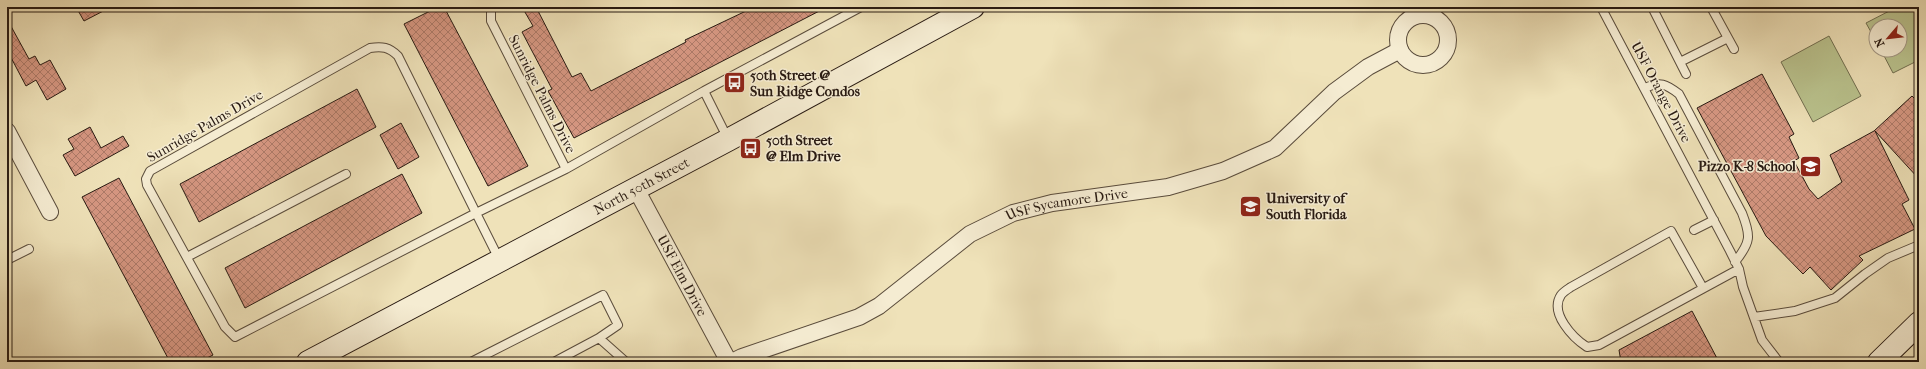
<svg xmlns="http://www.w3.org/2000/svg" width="1926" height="369" font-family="'IM FELL French Canon',serif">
<defs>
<pattern id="building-cross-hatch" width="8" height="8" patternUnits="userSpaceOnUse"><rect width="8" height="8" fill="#d59681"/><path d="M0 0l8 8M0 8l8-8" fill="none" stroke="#ad7a68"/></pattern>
</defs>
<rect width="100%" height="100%" fill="#efe2b9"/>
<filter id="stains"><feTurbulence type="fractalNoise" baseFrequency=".005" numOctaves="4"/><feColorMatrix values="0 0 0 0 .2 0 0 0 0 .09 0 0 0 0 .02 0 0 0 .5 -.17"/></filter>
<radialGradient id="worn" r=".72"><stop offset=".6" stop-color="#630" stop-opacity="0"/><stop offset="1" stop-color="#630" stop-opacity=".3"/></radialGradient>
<!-- green -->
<path fill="#bac38e" stroke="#716e50" d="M1897,7h22v53l-26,13 -12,-23h19v-24h-24v15l-10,-18z
M1829,36l32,60 -48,26 -32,-60z"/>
<!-- building -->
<path fill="url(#building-cross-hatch)" stroke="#281a12" d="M76,7h35l-27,14z
M438,7h6l84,159 -40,20 -84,-162z
M522,7h14l36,70 9,-4 10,18 95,-49 -1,-2 61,-29 -2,-4h83l-253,131 -26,-47 4,-2 -30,-57 11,-6z
M7,19l22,40 6,-3 5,9 10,-5 16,29 -19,11 -11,-20 -10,6 -19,-36z
M1762,74l32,60 -5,3 10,21 -5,3 15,28 9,10 24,-17 -12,-27 44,-24 38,-35 7,7v76l-44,-48 34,69 -7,4 13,25 -56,27 4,4 -32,30 -21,-23 -7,7 -37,-38 -69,-128z
M357,89l19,38 -177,95 -19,-38z
M401,123l18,34 -21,12 -18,-34z
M90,127l11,21 22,-12 6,10 -54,30 -12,-21 11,-6 -6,-10z
M402,174l20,39 -177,95 -20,-40z
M119,178l94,177 -14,7h-29l-88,-165z
M1692,311l27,51h-98l-2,-12z"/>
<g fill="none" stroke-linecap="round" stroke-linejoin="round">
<defs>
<path id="lane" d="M491,7v14l75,148 138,-78 157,-84
M1601,7l129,244 9,18 4,18 19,53 17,22
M1652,7l34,67
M1711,7l23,42
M1680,62l48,-24
M1645,88c15,-7 21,-4 34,6l63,119c9,23 9,29 -7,49
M704,91l24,48
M1694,230l20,-10
M187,257l159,-83
M499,259l-23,-46 -78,-157c-9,-9 -16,-10 -28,-8l-220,123 -4,8 1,6 78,142 10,10 241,-124 90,-44
M7,260l22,-11
M1703,288l-32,-57 -100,56c-3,2 -8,5 -10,8 -12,18 12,43 26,52l12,-2 140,-76
M1754,317l41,-6 40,-13 30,-24 23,-16 31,-13
M471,362l132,-67 15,30 -19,13 27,24
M554,362l45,-24"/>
<g id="street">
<circle cx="1423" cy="40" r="25"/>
<path d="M7,131l43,81"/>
<path id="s1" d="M636,189l93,173"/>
<path id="s2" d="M732,362l10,-5 117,-40 20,-11 91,-72 43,-21 39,-10 116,-16 55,-16 52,-23 59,-56 34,-25 32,-17"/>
</g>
<g id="secondary">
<path id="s3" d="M308,362l420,-222 245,-133"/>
<path d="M1879,362l40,-39"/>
</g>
</defs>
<!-- lane casing -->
<use href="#lane" stroke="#5a4c3c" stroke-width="10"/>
<!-- street casing -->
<use href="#street" stroke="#5a4c3c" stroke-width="18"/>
<!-- secondary casing -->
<use href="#secondary" stroke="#281a12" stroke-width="24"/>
<!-- lane -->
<use href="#lane" stroke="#f5ecd2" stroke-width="8"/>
<!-- street -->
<use href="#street" stroke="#f5ecd2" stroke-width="16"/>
<!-- secondary -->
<use href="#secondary" stroke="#f5ecd2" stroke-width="22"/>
</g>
<!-- icons -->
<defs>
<symbol id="bus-square" viewBox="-11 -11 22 22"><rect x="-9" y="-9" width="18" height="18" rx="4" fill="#8f2418" stroke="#f5ecd2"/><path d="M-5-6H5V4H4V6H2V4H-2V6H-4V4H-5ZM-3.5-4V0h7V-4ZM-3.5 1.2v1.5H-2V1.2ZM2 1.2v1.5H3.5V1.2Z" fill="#fff"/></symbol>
<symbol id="school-square" viewBox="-11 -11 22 22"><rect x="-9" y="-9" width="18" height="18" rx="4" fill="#8f2418" stroke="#f5ecd2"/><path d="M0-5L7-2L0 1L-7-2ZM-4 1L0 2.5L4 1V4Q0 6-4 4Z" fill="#fff"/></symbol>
<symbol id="university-square" viewBox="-11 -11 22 22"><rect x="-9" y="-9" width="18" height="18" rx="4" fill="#8f2418" stroke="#f5ecd2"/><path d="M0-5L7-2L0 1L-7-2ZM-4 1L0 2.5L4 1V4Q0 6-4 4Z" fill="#fff"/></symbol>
</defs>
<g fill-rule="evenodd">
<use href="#bus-square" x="722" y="70" width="25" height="25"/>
<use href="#bus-square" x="738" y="136" width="25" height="25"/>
<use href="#school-square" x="1798" y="154" width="25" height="25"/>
<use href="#university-square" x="1238" y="194" width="25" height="25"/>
</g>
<g text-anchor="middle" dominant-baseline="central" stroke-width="3" stroke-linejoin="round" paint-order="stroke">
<!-- poi labels -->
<g font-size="14" font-weight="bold" fill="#281a12" stroke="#f5ecd2" text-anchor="start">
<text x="750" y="75">50th Street @<tspan x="750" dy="16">Sun Ridge Condos</tspan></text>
<text x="766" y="140">50th Street<tspan x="766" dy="16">@ Elm Drive</tspan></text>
<text x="1796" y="166" text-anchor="end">Pizzo K-8 School</text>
<text x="1266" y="198">University of<tspan x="1266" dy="16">South Florida</tspan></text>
</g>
<!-- street labels -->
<g font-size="14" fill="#281a12" stroke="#f5ecd2">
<text transform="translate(1661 92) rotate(62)">USF Orange Drive</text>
<text transform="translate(542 94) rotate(63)">Sunridge Palms Drive</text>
<text transform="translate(205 126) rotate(-30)">Sunridge Palms Drive</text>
<text stroke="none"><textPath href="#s3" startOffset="377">North 50th Street</textPath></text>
<text stroke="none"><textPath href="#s2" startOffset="376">USF Sycamore Drive</textPath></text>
<text stroke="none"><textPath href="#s1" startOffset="98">USF Elm Drive</textPath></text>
</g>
</g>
<!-- margin -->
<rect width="1926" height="369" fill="none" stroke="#efe2b9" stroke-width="24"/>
<rect x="8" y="8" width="1910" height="353" fill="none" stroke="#281a12" stroke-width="2"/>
<rect x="12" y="12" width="1902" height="345" fill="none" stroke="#281a12"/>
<!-- north arrow -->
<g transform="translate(1888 38) rotate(242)"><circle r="19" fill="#f5ecd2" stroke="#a39885"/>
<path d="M0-3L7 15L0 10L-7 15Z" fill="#8f2418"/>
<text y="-6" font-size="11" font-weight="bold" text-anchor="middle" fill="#281a12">N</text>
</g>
<rect width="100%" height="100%" filter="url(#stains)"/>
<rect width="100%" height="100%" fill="url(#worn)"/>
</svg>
